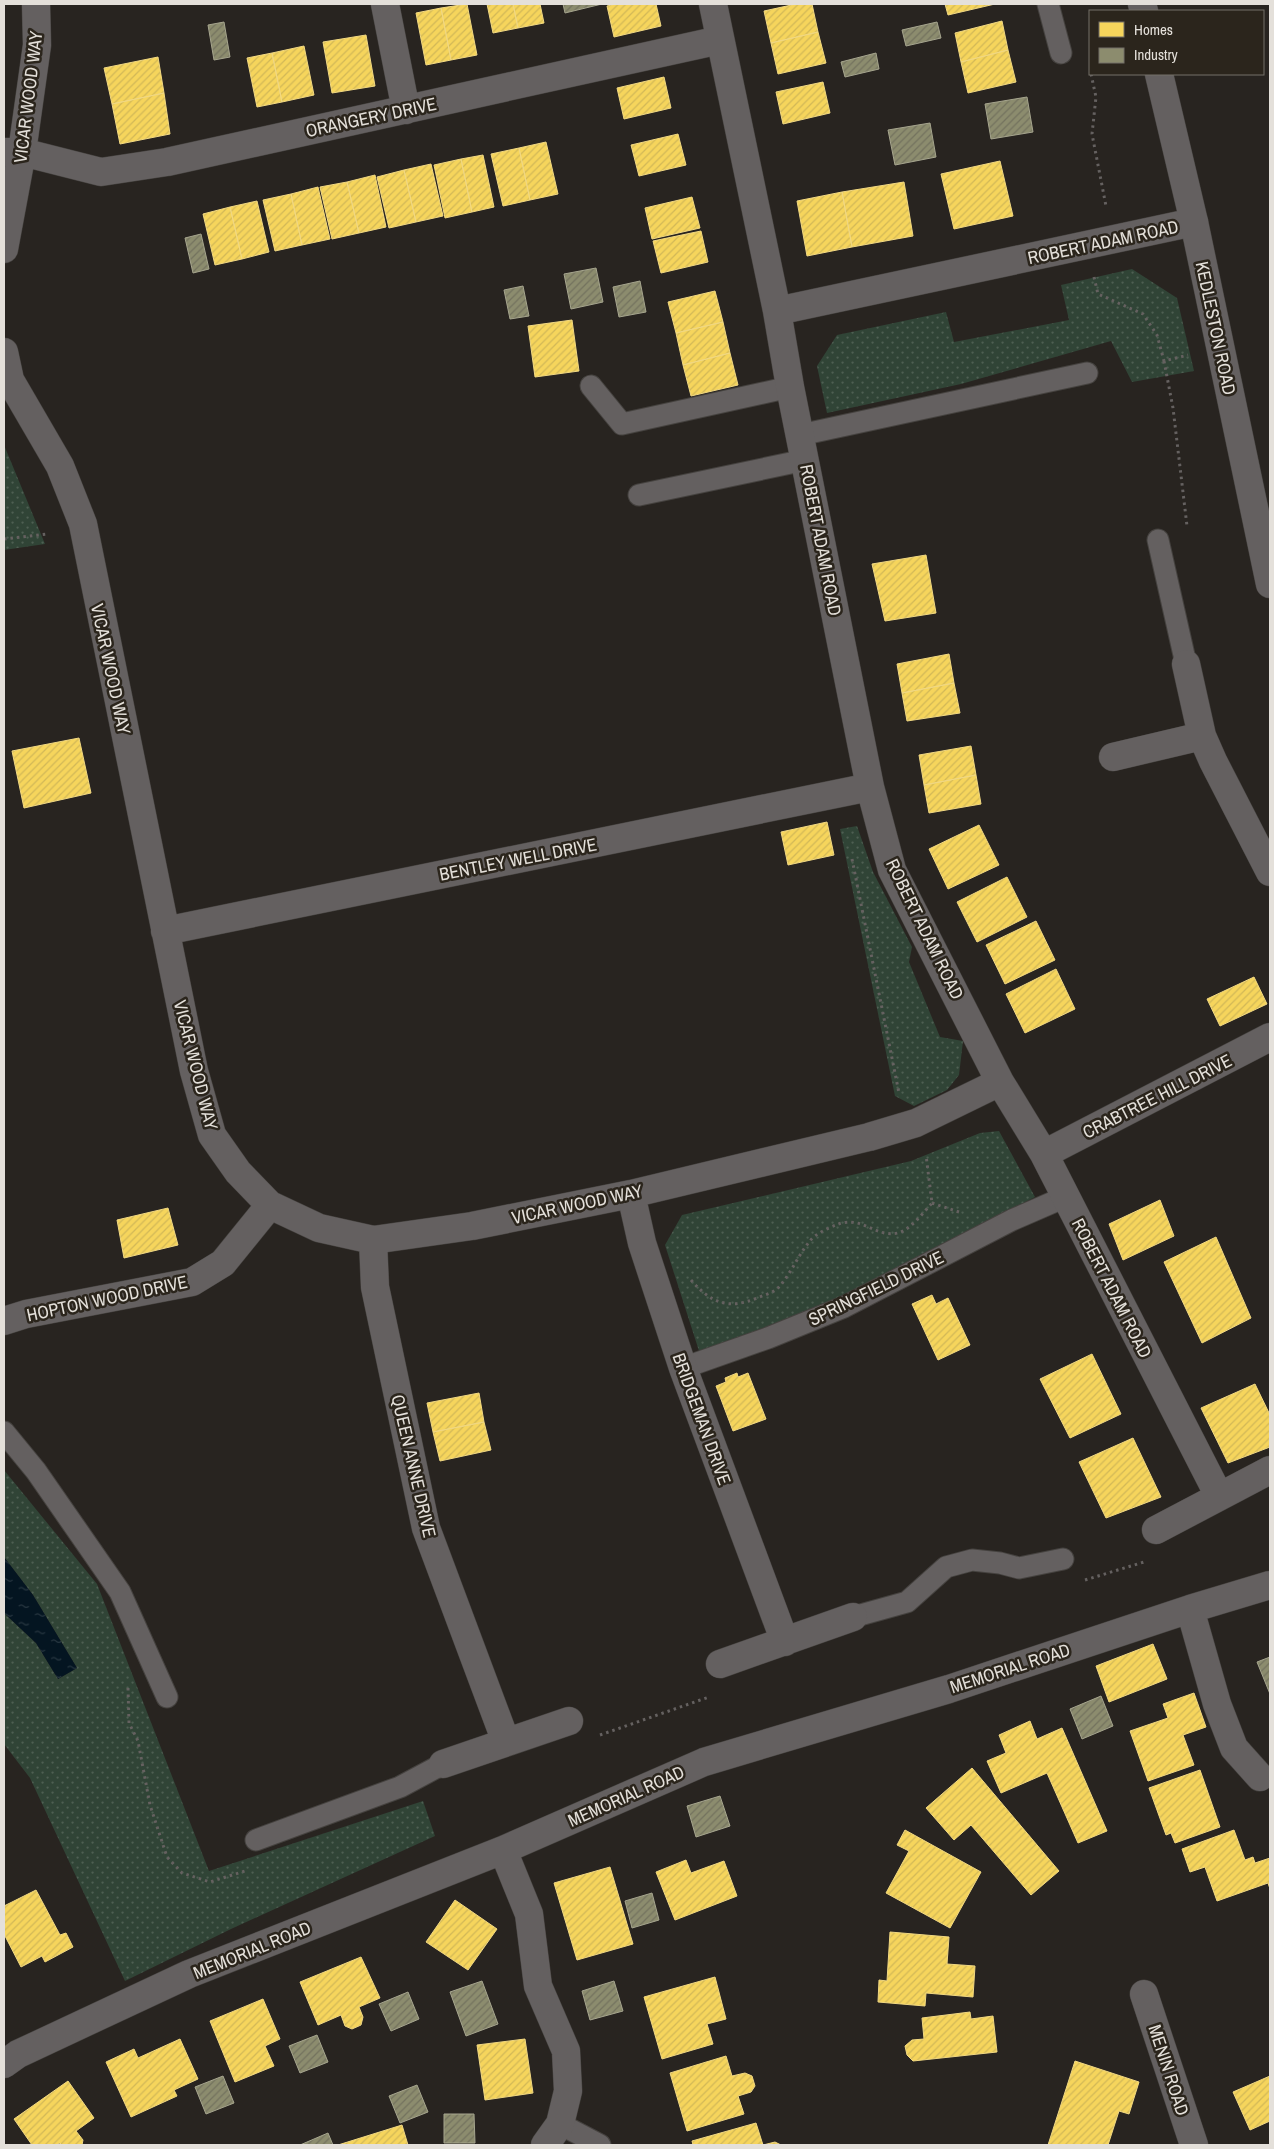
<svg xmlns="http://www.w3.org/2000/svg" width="1274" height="2149" font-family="'Archivo Narrow',sans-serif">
<defs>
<pattern id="grass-dots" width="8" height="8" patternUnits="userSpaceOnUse" patternTransform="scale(1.25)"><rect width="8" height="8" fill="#304436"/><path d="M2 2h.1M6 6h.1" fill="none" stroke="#4e5f52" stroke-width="1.8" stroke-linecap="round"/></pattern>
<pattern id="water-ripples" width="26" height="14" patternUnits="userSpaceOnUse" patternTransform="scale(1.25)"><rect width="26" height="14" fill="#041521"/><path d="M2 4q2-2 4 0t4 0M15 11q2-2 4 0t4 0" fill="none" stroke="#283741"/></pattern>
<pattern id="homes-hatch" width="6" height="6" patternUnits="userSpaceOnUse" patternTransform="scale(1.25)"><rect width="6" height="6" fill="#f6d55c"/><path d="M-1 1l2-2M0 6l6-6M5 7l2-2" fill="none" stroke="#d2b857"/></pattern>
<pattern id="industry-hatch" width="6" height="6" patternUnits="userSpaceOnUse" patternTransform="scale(1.25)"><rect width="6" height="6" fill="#8c8c6e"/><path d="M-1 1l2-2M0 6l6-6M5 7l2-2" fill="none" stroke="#73725e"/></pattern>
</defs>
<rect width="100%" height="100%" fill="#282420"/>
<!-- grass -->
<path fill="url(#grass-dots)" d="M1132,269l45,29 17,73 -62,11 -21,-41 -150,43 -134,29 -10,-47 20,-31 109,-23 8,30 115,-22 -8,-35z
M4,445l41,99 -41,6z
M857,826l16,46 39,75 -3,15 31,75 23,4 -4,34 -12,15 -33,16 -19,-10 -55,-267z
M999,1131l36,66 -222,114 -113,43 -35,-109 17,-30 229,-54 69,-28z
M4,1470l93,114 112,287 214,-70 12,35 -204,93 -106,52 -95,-203 -26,-34v-131l32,30 22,36 19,-11 -44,-73 -29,-38z"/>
<!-- water -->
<path fill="url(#water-ripples)" d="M4,1557l29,38 44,73 -19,11 -22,-36 -32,-30z"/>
<!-- homes -->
<path fill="url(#homes-hatch)" stroke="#f1d882" d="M467,4l10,51 -26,5 -10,-52z
M487,4h26l5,24 -25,5z
M513,4h27l4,19 -26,5z
M616,4h40l5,22 -47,11 -7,-31z
M796,4h16l6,28 -47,11 -7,-32z
M945,4h50l-47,11z
M441,8l10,52 -25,5 -10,-52z
M1002,21l6,29 -47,12 -6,-29z
M818,32l8,31 -48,11 -7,-31z
M366,35l9,51 -43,7 -9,-51z
M304,46l10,49 -32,7 -10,-49z
M1008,50l8,32 -48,11 -7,-31z
M272,53l10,49 -25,5 -10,-49z
M158,57l6,36 -52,11 -8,-36z
M664,77l7,31 -47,11 -7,-31z
M823,82l7,31 -47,11 -7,-32z
M164,93l6,41 -50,10 -8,-40z
M678,134l8,31 -47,11 -8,-31z
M546,142l12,52 -28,6 -11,-52z
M519,148l11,52 -27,6 -12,-52z
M483,155l11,52 -22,5 -11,-53z
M461,159l11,53 -27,6 -11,-53z
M1000,161l13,55 -59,13 -13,-55z
M431,164l12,52 -27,6 -12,-52z
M404,170l12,52 -27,6 -12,-51z
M375,175l11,52 -27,6 -12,-51z
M347,182l12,51 -27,6 -12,-52z
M904,182l9,54 -61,11 -10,-55z
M318,187l12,52 -28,6 -11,-51z
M842,192l10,55 -45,9 -10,-55z
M291,194l11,51 -27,6 -12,-51z
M692,197l8,31 -48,11 -7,-31z
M257,201l12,51 -27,7 -12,-52z
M230,207l12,52 -27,6 -12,-51z
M701,231l7,31 -47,11 -8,-32z
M715,291l8,31 -47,11 -8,-31z
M572,320l7,51 -44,6 -7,-51z
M723,322l7,31 -47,12 -7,-32z
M730,353l8,32 -47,11 -8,-31z
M926,555l10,58 -51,8 -13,-57z
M949,654l5,29 -52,10 -5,-29z
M954,683l6,30 -53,8 -5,-28z
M79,738l12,55 -67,15 -12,-57z
M971,746l5,29 -52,10 -5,-30z
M976,775l5,29 -52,9 -5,-28z
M827,822l7,33 -46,10 -7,-33z
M979,825l20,40 -51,24 -19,-40z
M1007,877l20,40 -50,25 -20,-40z
M1036,921l19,39 -50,24 -19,-39z
M1056,969l19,40 -50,24 -19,-39z
M1254,977l13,27 -47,22 -13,-27z
M1160,1200l14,36 -51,24 -14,-36z
M168,1208l10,37 -54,13 -7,-38z
M1216,1237l35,81 -49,25 -38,-81z
M932,1295l4,9 12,-6 22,47 -32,15 -26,-56z
M1092,1354l29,60 -51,24 -30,-59z
M737,1373l1,4 10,-4 18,46 -33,12 -17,-45 10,-4 -1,-4z
M1255,1384l15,31v32l-42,16 -27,-55z
M479,1393l5,29 -51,10 -6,-29z
M484,1422l7,28 -51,11 -7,-29z
M1133,1438l28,59 -55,21 -27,-56z
M1153,1644l14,35 -58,23 -13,-36z
M1194,1693l12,34 -23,8 11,30 -46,16 -18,-50 38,-13 -5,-14z
M1030,1721l7,18 25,-11 45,103 -29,12 -31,-70 -46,20 -14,-32 19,-8 -7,-18z
M972,1768l87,103 -28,24 -60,-70 -17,15 -28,-32z
M1200,1770l20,57 -45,16 -4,-10 -5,2 -17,-47z
M905,1830l76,42 -31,56 -64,-35 23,-42 -12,-6z
M1234,1830l11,30 8,-3 2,6 15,-5v31l-2,-6 -51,18 -12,-34 -15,5 -8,-23z
M686,1860l5,13 33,-12 13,35 -62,24 -19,-48z
M610,1867l23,77 -56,16 -23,-77z
M36,1890l24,45 6,-2 7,14 -28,15 -3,-6 -21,11 -17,-33v-28z
M455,1900l42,29 -29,41 -42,-28z
M890,1932l59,5 -2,27 28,2 -2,31 -47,-4 -1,13 -47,-4 1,-22 8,1z
M361,1957l19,41 -21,9 4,10 -2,8 -9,4 -7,-3 -4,-11 -23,10 -18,-43z
M715,1977l11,42 -19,5 6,20 -51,15 -18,-62z
M263,1999l17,40 -15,7 9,20 -39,16 -25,-61z
M970,2012l1,7 22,-3 4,36 -84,9 -6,-6 -2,-9 7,-6 12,-1 -2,-21z
M180,2039l18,40 -24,11 3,6 -46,21 -25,-55 28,-13 4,9z
M525,2039l8,54 -48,7 -8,-55z
M726,2056l6,20 13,-3 7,3 3,10 -4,6 -13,4 6,18 -57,17 -17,-58z
M1075,2061l64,21 -10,32 -10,-3 -11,34h-60z
M1270,2076v45l-20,9 -17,-38z
M68,2081l26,37 -18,13 7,9 -1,5h-20l-2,-2 -4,2h-24l-18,-26z
M756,2123l7,22 12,-3 6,3h-88l-1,-4z
M402,2125l6,20h-70z"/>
<!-- industry -->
<path fill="url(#industry-hatch)" stroke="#a6a58e" d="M563,4h39l-37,9z
M224,22l6,35 -16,3 -6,-35z
M937,22l4,16 -35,8 -4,-16z
M876,53l3,16 -34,8 -4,-15z
M1027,97l6,35 -42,7 -6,-35z
M930,123l6,34 -41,8 -7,-35z
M201,234l8,35 -16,4 -8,-35z
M596,268l7,34 -32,7 -7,-35z
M640,281l6,31 -27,5 -6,-30z
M523,286l6,30 -19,3 -6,-29z
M1270,1657v37l-13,-32z
M1101,1696l12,30 -31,13 -12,-30z
M720,1796l10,30 -34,11 -9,-31z
M652,1893l7,27 -27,8 -7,-27z
M482,1981l16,43 -32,12 -16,-44z
M614,1981l9,30 -33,9 -8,-29z
M408,1992l11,27 -28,12 -12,-27z
M317,2035l11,27 -28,11 -11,-27z
M223,2076l11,27 -28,11 -11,-27z
M417,2085l11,27 -28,11 -11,-27z
M444,2114h30l1,29h-31z
M328,2133l5,12h-33z"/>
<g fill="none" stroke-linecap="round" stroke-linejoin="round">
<defs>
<path id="service" d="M1048,4l13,49
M591,386l31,38 168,-37
M800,435l287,-62
M639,495l166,-35
M1158,540l28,124
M683,1368l85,-30 76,-31 168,-87 53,-23
M4,1432l32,39 84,121 47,105
M853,1617l54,-15 39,-35 26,-7 28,3 19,5 44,-9
M256,1840l144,-53 43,-23
M560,2124l40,21"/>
<path id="minor" d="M385,4l21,106
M713,4l64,307 13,76 80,400 22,83 108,212 44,72 175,342
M4,152h18l79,20 66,-10 553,-122
M4,249l18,-97 15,-107 -1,-41
M777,311l417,-89
M4,352l6,28 50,86 23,58 111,547 18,64 26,37 32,33 49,23 54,12 99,-14 159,-32 238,-57 47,-14 84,-41
M1186,664l16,72 11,25 57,111
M1113,757l89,-21
M165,931l705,-144
M1044,1154l226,-117
M631,1194l11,49 41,125 102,274
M373,1240l2,47 51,241 80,214
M4,1321l22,-7 166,-32 31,-19 47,-58
M1156,1530l114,-60
M1190,1609l27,95 17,44 26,29
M720,1664l133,-47
M443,1764l126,-43
M503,1850l26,64 9,72 28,65 2,40 -8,33 -15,21
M1144,1994l50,151
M4,2064l14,-10 171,-80 314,-124 201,-88 245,-73 241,-80 80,-24"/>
<path id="tertiary" d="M1142,4l2,7
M1159,74l35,148 76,362"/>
</defs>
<!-- service casing -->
<use href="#service" stroke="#45423f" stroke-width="23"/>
<!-- minor casing -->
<use href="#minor" stroke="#45423f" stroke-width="29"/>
<!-- tertiary casing -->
<use href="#tertiary" stroke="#45423f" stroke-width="29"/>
<!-- path -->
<path stroke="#656160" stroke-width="3" stroke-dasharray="2.5 4" stroke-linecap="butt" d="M1091,74l5,23 -4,37 14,72
M1094,277l4,17 45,20 14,21 7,26 24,-6
M1164,361l9,47 14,118
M4,539l43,-5
M852,859l47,234
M932,1203l27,9
M691,1280c20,23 37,30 66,18 7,-3 16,-5 21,-10 13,-14 20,-33 32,-47 5,-7 18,-13 26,-16 26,-11 38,13 62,8 12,-3 26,-21 34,-30l-6,-48
M1085,1580l59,-18
M128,1688l1,35 9,18 12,64 17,52 15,16 28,9 38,-12
M600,1735l109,-38"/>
<!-- service -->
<use href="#service" stroke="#646060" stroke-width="21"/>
<!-- minor -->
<use href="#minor" stroke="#646060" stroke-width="28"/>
<!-- tertiary -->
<use href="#tertiary" stroke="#646060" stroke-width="28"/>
</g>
<g text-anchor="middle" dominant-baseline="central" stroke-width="5" stroke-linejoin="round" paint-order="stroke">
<!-- street labels -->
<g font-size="18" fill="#e4e0da" stroke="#2b251c">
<text transform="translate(28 97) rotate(-83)">VICAR WOOD WAY</text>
<text transform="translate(371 117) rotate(-12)">ORANGERY DRIVE</text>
<text transform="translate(1103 242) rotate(-12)">ROBERT ADAM ROAD</text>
<text transform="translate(1216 328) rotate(78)">KEDLESTON ROAD</text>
<text transform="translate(821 540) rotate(79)">ROBERT ADAM ROAD</text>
<text transform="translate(111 669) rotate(78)">VICAR WOOD WAY</text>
<text transform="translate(518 859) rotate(-11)">BENTLEY WELL DRIVE</text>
<text transform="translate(925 929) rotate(64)">ROBERT ADAM ROAD</text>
<text transform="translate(196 1065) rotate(76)">VICAR WOOD WAY</text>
<text transform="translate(1157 1096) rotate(-27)">CRABTREE HILL DRIVE</text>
<text transform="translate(577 1204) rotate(-12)">VICAR WOOD WAY</text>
<text transform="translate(876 1288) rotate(-26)">SPRINGFIELD DRIVE</text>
<text transform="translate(1112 1288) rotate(63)">ROBERT ADAM ROAD</text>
<text transform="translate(107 1298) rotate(-12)">HOPTON WOOD DRIVE</text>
<text transform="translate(702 1419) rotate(70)">BRIDGEMAN DRIVE</text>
<text transform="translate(414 1466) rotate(77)">QUEEN ANNE DRIVE</text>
<text transform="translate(1010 1668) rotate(-18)">MEMORIAL ROAD</text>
<text transform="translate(626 1796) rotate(-24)">MEMORIAL ROAD</text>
<text transform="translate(252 1950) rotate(-22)">MEMORIAL ROAD</text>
<text transform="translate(1169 2070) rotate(72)">MENIN ROAD</text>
</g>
</g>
<!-- border -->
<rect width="1274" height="2149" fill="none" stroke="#e4e0da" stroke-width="10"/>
<!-- legend -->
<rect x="1089" y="10" width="175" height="65" fill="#2b251c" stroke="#757068"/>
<rect x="1099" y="22" width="25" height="15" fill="#f6d55c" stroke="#757068"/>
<text x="1134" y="35" font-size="15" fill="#e4e0da">Homes</text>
<rect x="1099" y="48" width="25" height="15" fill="#8c8c6e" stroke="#757068"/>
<text x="1134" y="60" font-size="15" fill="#e4e0da">Industry</text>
</svg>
